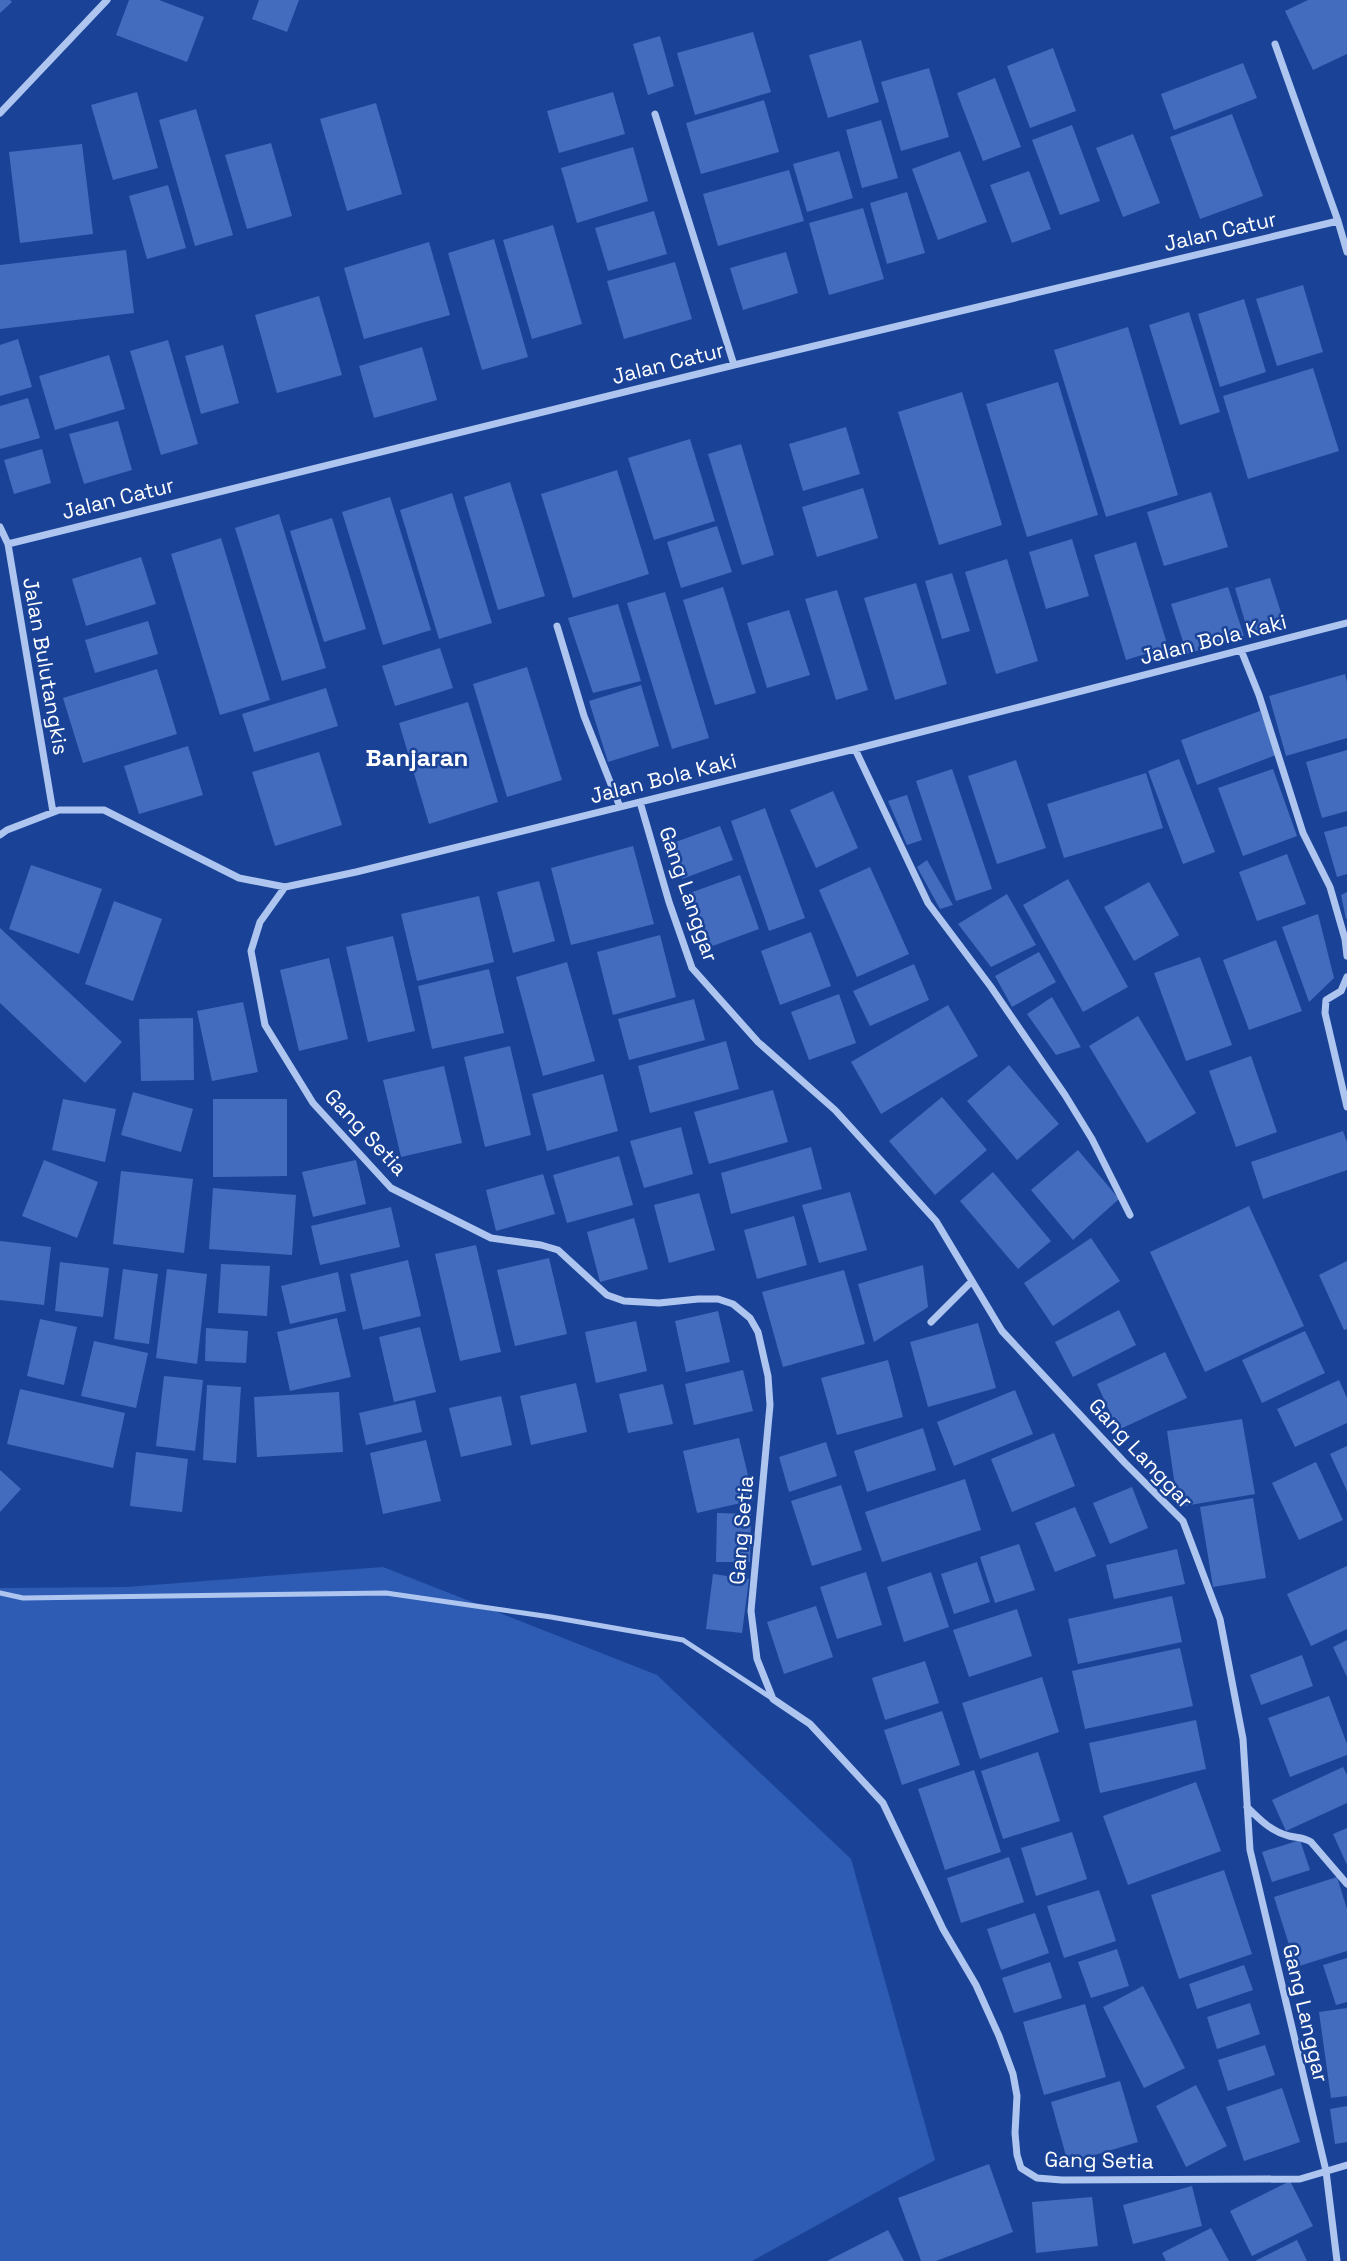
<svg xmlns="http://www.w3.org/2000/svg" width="1347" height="2261" font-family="'Space Grotesk',sans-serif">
<rect width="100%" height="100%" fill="#1a4397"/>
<!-- green -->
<path fill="#2e5cb4" d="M383,1567l274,108 194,184 84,301 -183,101h-752v-673l127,-1z"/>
<!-- building -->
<path fill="#436cbe" d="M0,0h10l2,2 -12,11z
M129,0h30l45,17 -17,45 -71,-27z
M259,0h40l-12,32 -35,-13z
M1308,0h39v54l-34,16 -28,-59z
M753,32l18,60 -76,23 -18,-62z
M660,36l14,50 -26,9 -15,-51z
M861,40l18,62 -51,16 -19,-63z
M1053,48l23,63 -46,17 -23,-62z
M1243,63l14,35 -83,32 -13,-36z
M929,68l20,69 -48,14 -20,-69z
M995,78l26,69 -38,14 -26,-68z
M137,92l21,76 -45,12 -22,-75z
M613,92l12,42 -66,19 -12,-42z
M764,100l15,52 -78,22 -15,-51z
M376,103l26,91 -55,17 -27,-92z
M196,109l37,126 -38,11 -36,-126z
M1232,114l31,82 -63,23 -30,-82z
M881,120l17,58 -36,10 -16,-58z
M1072,125l28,76 -40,14 -28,-75z
M1133,134l27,69 -37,14 -27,-69z
M271,143l21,73 -45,13 -22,-74z
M82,144l11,90 -73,9 -11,-91z
M633,147l15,54 -71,22 -16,-55z
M839,151l14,47 -46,14 -14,-48z
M960,151l27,71 -49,18 -26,-71z
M789,170l15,51 -86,25 -15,-52z
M1029,171l22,58 -39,14 -22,-58z
M168,185l18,63 -39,11 -18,-63z
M907,192l18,61 -38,11 -17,-61z
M863,208l21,71 -55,16 -20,-72z
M654,211l13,43 -59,17 -13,-43z
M553,225l29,99 -50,15 -29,-99z
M494,239l34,118 -46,13 -34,-117z
M429,242l21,73 -86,24 -20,-71z
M126,250l8,63 -134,16v-64z
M786,252l12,41 -55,17 -13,-42z
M675,262l17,57 -68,20 -17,-58z
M1303,285l20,67 -46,14 -21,-67z
M319,296l23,79 -65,18 -22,-78z
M1244,299l22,73 -46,15 -22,-73z
M1189,312l31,100 -40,13 -31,-100z
M1128,327l50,168 -72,22 -52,-167z
M18,339l14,48 -32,9v-51z
M168,340l30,104 -37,11 -31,-104z
M223,345l16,58 -38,11 -16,-58z
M422,347l15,53 -63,18 -15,-52z
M109,355l16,54 -70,21 -16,-54z
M1313,368l26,83 -91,28 -25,-83z
M1058,382l40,133 -71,22 -41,-133z
M962,392l40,133 -63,20 -41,-133z
M28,398l12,40 -40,11v-43z
M118,421l14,49 -48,14 -15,-50z
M846,427l14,47 -57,17 -14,-47z
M690,439l25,82 -61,19 -26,-82z
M741,444l33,111 -32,10 -34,-111z
M42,449l9,34 -37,11 -10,-34z
M617,470l32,104 -76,24 -32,-104z
M510,482l35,114 -47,14 -34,-113z
M863,488l15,50 -61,19 -15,-50z
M1211,492l17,55 -64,19 -17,-54z
M452,493l40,130 -53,16 -39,-129z
M390,497l41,133 -48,15 -41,-133z
M279,514l47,154 -44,13 -47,-153z
M332,518l34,111 -42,13 -34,-111z
M717,526l15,46 -51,16 -14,-46z
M221,538l49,162 -50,15 -49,-161z
M1072,539l17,57 -43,13 -17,-57z
M1136,542l32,105 -42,13 -32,-105z
M141,557l15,47 -70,22 -14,-47z
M1007,559l31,102 -42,13 -31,-102z
M952,573l18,58 -28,8 -17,-58z
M1270,578l15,47 -36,10 -14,-47z
M916,583l31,101 -52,16 -31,-102z
M723,587l33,106 -41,12 -32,-105z
M1228,587l16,49 -57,18 -16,-50z
M837,590l31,100 -32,10 -31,-101z
M665,592l44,146 -37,11 -45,-146z
M618,604l23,77 -48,12 -25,-75z
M789,610l21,65 -43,13 -20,-65z
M148,621l10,33 -63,19 -10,-33z
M440,648l13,40 -58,18 -13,-40z
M527,667l35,113 -55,17 -34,-113z
M157,669l20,65 -94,29 -20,-65z
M1345,674l2,8v56l-61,18 -17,-60z
M641,685l18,61 -51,16 -19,-61z
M326,688l12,38 -84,26 -12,-38z
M468,702l30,100 -69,22 -30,-101z
M1260,711l16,44 -79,30 -16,-45z
M188,746l15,49 -64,19 -15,-48z
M1347,750v61l-25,7 -16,-56z
M319,752l23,73 -67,21 -23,-74z
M1179,759l36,93 -32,12 -35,-93z
M1016,760l30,88 -49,16 -29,-88z
M952,769l40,120 -36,12 -40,-120z
M1273,769l24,67 -54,20 -25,-68z
M1146,773l17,55 -99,30 -17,-54z
M833,791l25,57 -42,20 -26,-58z
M907,795l15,45 -15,5 -19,-44z
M765,808l40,110 -36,13 -38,-110z
M720,826l13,34 -51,19 -12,-35z
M1347,826v48l-10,3 -13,-45z
M633,846l21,78 -83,21 -20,-77z
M1287,854l19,50 -49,17 -18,-49z
M927,860l26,45 -13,4 -23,-42z
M31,865l71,24 -23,65 -70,-25z
M870,867l39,87 -52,23 -38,-87z
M740,875l19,54 -52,19 -20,-54z
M1068,879l60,108 -45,25 -60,-107z
M539,881l16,60 -42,12 -16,-61z
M1149,882l30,53 -45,26 -30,-54z
M1347,892v27h-1l-5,-24z
M1007,894l29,51 -45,22 -33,-43z
M479,896l15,66 -77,19 -16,-67z
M114,901l48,18 -29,82 -48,-17z
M1318,914l16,64 -25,24 -27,-75z
M0,928l122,114 -37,41 -85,-80z
M811,932l20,54 -51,19 -19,-54z
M660,935l16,62 -63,18 -16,-63z
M393,936l22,95 -47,11 -22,-95z
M1276,940l26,71 -53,19 -26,-70z
M1039,952l17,30 -44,25 -17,-31z
M1200,957l32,88 -46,16 -32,-88z
M329,958l19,81 -49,12 -19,-81z
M567,962l28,99 -52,15 -27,-99z
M914,964l15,36 -59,26 -17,-35z
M489,969l15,64 -72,16 -14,-63z
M839,994l17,49 -47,17 -18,-48z
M1052,997l29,50 -25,8 -29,-41z
M694,999l11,41 -76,20 -11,-41z
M243,1002l15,70 -46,9 -15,-70z
M948,1005l30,51 -97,58 -30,-52z
M1138,1016l58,97 -49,30 -58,-97z
M193,1018l1,62 -53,1 -2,-62z
M726,1041l13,48 -89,24 -12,-47z
M510,1046l21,89 -46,12 -21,-90z
M1251,1056l26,76 -41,15 -27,-76z
M1009,1065l50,59 -42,36 -50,-59z
M444,1066l18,77 -61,14 -18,-77z
M603,1074l15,57 -71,20 -15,-57z
M773,1090l15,52 -79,22 -15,-52z
M133,1092l60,17 -12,43 -60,-17z
M942,1097l45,53 -52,45 -46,-54z
M63,1099l53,10 -11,53 -53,-12z
M213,1099h74v77l-74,1z
M681,1127l12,47 -49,14 -14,-47z
M1343,1131l4,11v28l-84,29 -12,-37z
M811,1147l11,42 -91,25 -10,-41z
M1078,1150l41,49 -46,41 -42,-50z
M619,1156l14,49 -66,18 -14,-48z
M44,1160l54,22 -21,56 -55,-22z
M356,1160l10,44 -53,13 -11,-45z
M121,1171l72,8 -9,74 -71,-9z
M993,1172l58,69 -33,28 -58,-68z
M543,1174l12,40 -59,17 -10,-41z
M213,1188l83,7 -4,60 -83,-6z
M850,1192l17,58 -48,13 -17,-58z
M699,1193l16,57 -46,13 -15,-58z
M1249,1206l55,120 -99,46 -55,-120z
M391,1207l9,40 -80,18 -9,-39z
M794,1216l13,49 -50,14 -13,-49z
M634,1218l14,51 -48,13 -13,-50z
M1091,1238l29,43 -67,45 -29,-43z
M0,1241l51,6 -7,58 -44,-5z
M476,1245l25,107 -41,9 -25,-107z
M549,1258l18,76 -52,12 -18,-76z
M408,1260l13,56 -58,14 -13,-56z
M1347,1261v68l-3,1 -25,-55z
M60,1262l49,6 -6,49 -48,-6z
M221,1264l49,2 -3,50 -49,-3z
M923,1265l5,42 -54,35 -16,-58z
M123,1269l35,5 -9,70 -35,-5z
M167,1269l40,5 -10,90 -41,-6z
M844,1270l21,74 -82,23 -21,-75z
M338,1272l8,39 -56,13 -9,-38z
M1119,1310l17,35 -63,32 -18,-35z
M718,1311l12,51 -44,10 -11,-51z
M337,1318l14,59 -61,14 -13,-59z
M40,1319l37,8 -13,58 -37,-9z
M636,1321l11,50 -51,12 -11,-51z
M978,1323l18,65 -68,19 -18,-65z
M420,1327l16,65 -42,10 -15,-65z
M206,1328l42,3 -2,32 -41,-2z
M1305,1331l20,42 -63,30 -20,-43z
M94,1341l54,12 -12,55 -55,-12z
M1165,1352l22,46 -69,32 -21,-46z
M888,1360l15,57 -66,18 -16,-57z
M743,1370l10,41 -59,14 -9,-41z
M164,1376l39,4 -8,71 -39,-5z
M1339,1380l8,18v25l-52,24 -18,-38z
M576,1383l11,49 -56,13 -11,-49z
M663,1384l10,40 -45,9 -9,-39z
M207,1385l34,2 -5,76 -33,-3z
M20,1389l105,24 -12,55 -106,-24z
M1015,1390l18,44 -79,32 -17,-44z
M339,1392l4,60 -86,5 -3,-60z
M501,1396l11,49 -51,12 -12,-49z
M415,1400l7,32 -56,13 -7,-32z
M1242,1419l13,75 -77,13 -11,-76z
M923,1428l13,42 -69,22 -13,-41z
M1054,1433l21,53 -63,26 -21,-53z
M739,1438l15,62 -57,13 -14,-62z
M426,1440l15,61 -58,13 -13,-61z
M826,1442l11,34 -48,16 -10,-35z
M1347,1446v45l-17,-37z
M136,1452l52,7 -6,53 -52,-6z
M1316,1462l27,58 -44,20 -27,-57z
M0,1470l21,19 -21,23z
M965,1479l16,51 -99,32 -17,-50z
M841,1485l21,65 -50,16 -21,-65z
M1132,1487l16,41 -38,16 -17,-41z
M1253,1498l13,80 -53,9 -13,-80z
M1075,1507l21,49 -41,16 -20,-49z
M717,1513l34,1 -1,48h-34z
M1019,1544l16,46 -40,13 -15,-46z
M1177,1549l8,35 -71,15 -8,-34z
M977,1562l13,40 -36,12 -13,-40z
M1347,1566v63l-36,17 -24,-52z
M866,1572l16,53 -45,14 -17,-52z
M931,1572l18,55 -45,15 -17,-55z
M713,1574l36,5 -7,54 -36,-4z
M1172,1596l10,46 -104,22 -10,-45z
M816,1606l17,51 -49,17 -17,-52z
M1017,1609l15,47 -63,21 -16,-47z
M1347,1640v37l-14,-30z
M1180,1648l13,58 -108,23 -13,-58z
M1302,1655l11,31 -52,19 -11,-30z
M925,1661l14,42 -54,17 -13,-42z
M1042,1677l17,55 -79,27 -18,-56z
M1329,1696l18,48v11l-57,22 -22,-59z
M942,1711l18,54 -58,20 -18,-55z
M1196,1720l10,49 -106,24 -11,-50z
M1038,1752l22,69 -57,18 -22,-68z
M1343,1767l4,8v28l-61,28 -14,-31z
M974,1770l27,82 -56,18 -27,-81z
M1196,1782l25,69 -93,34 -25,-69z
M1347,1828v37l-14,-31z
M1072,1832l15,47 -51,17 -15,-48z
M1300,1840l10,30 -38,12 -10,-30z
M1009,1857l15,45 -63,21 -14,-45z
M1224,1870l28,84 -73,25 -28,-84z
M1337,1877l10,32v42l-51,16 -22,-70z
M1099,1890l17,51 -52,17 -17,-52z
M1035,1913l14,40 -48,17 -14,-41z
M1117,1949l12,37 -38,12 -13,-36z
M1347,1958v44l-11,3 -13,-40z
M1050,1962l12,36 -48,15 -12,-35z
M1244,1965l9,25 -56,19 -8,-25z
M1143,1986l42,82 -41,20 -41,-81z
M1250,2003l10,31 -43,15 -10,-32z
M1085,2004l21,73 -62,18 -21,-73z
M1347,2008v88l-16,2 -12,-86z
M1265,2045l10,30 -47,16 -10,-31z
M1120,2081l18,61 -70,21 -17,-61z
M1196,2085l31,61 -41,21 -30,-61z
M1282,2088l18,54 -56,19 -18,-54z
M1347,2106v36l-12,2 -5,-35z
M989,2164l24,68 -77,29h-15l-23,-63z
M1290,2181l23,45 -61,30 -22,-45z
M1192,2186l10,40 -69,18 -10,-39z
M1092,2197l6,49 -62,7 -4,-51z
M1211,2228l18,33h-63l-4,-8z
M888,2230l16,31h-77z
M1297,2240l10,21h-52z"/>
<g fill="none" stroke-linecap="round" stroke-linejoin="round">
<!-- lane -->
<path stroke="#aec5f0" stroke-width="5" d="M0,1593l23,5 363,-5 165,24 132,23 90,59"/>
<!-- street -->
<path stroke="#aec5f0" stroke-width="7" d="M1275,44l63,177 9,31
M0,113l107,-113
M655,114l79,251
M0,527l8,17 45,268
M8,544l726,-179 604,-144
M557,626l27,90 36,91
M1241,650l18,45 44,138 27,54 15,52 2,17
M855,749l73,154 63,84 74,108 27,44 38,76
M640,802l29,100 23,66 66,74 77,68 101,111 66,110 123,132 58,58 37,98 23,120 7,111 76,321 11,90
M0,835l7,-5 52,-20h45l135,68 46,9 71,-15 499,-123 492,-126
M285,887l-25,35 -9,29 14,74 48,78 78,85 100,50 50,7 17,5 49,45 17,6 35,2 39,-4h20l15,5 17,14 8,14 10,44 2,29 -19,206 6,48 16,40 37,25 73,79 60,126 33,56 23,51 14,38 4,22 -2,37 2,22 4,13 16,10 25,2 238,-1 47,-14
M1347,977l-6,14 -15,9 -1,13 22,94
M931,1322l41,-41
M1247,1807c12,12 25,25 42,29 9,2 14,1 22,6l36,42"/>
</g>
<g text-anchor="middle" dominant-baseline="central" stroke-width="5" stroke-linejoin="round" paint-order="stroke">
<!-- street labels -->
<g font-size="21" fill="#fff" stroke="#1a4397">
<text transform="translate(1220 231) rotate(-13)">Jalan Catur</text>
<text transform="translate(668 363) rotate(-14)">Jalan Catur</text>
<text transform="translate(118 498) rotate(-14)">Jalan Catur</text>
<text transform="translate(1213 639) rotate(-14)">Jalan Bola Kaki</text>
<text transform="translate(46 666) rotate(80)">Jalan Bulutangkis</text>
<text transform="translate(663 778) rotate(-14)">Jalan Bola Kaki</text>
<text transform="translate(689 894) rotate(71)">Gang Langgar</text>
<text transform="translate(366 1132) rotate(47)">Gang Setia</text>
<text transform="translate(1141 1453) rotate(47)">Gang Langgar</text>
<text transform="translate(741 1530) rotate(-85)">Gang Setia</text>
<text transform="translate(1306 2013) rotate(77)">Gang Langgar</text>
<text transform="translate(1099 2160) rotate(1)">Gang Setia</text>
</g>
<!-- quarter labels -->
<g font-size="24" font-weight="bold" fill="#fff" stroke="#1a4397">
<text x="417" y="757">Banjaran</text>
</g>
</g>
</svg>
